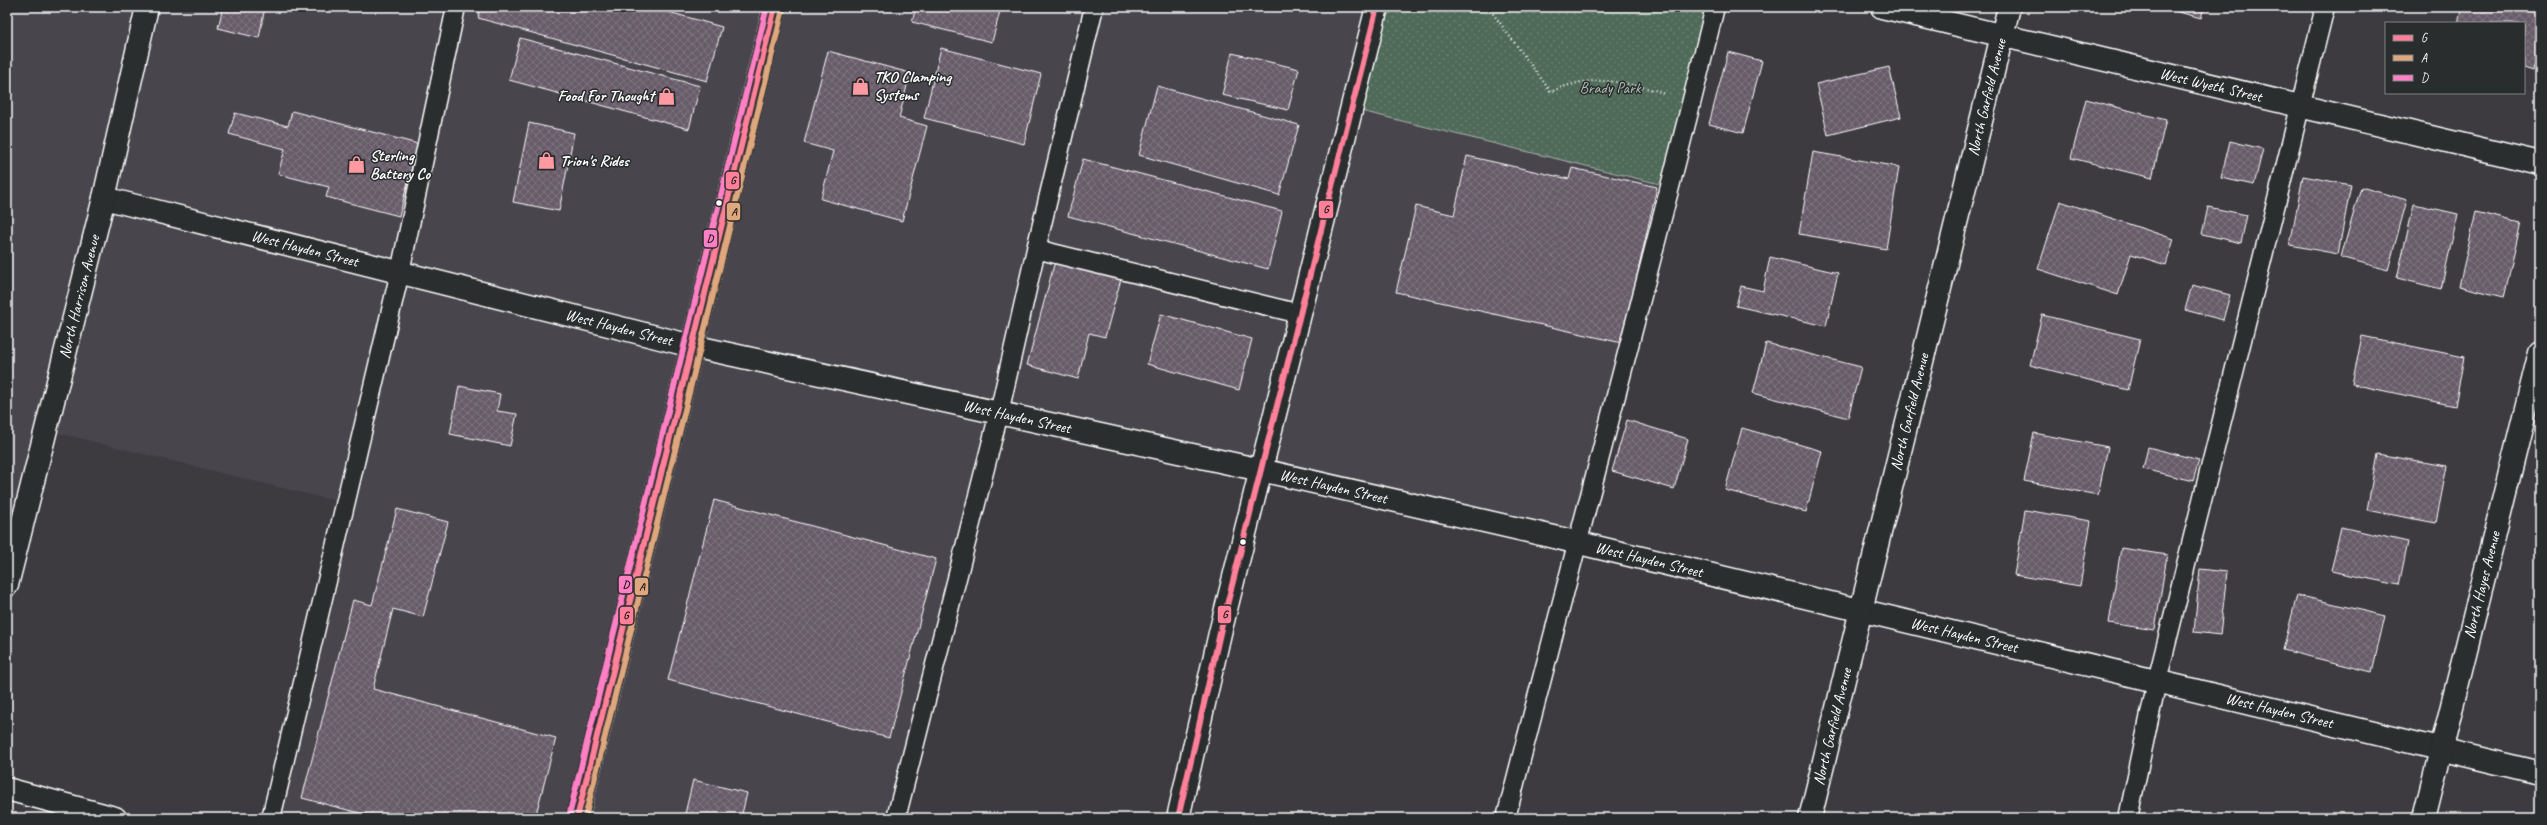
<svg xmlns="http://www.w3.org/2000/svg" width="2547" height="825" font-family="Caveat,sans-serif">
<defs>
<pattern id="park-dots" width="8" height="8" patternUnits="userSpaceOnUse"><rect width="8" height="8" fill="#506a59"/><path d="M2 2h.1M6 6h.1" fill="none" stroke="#6a8072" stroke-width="1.8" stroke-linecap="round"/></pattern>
<pattern id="building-cross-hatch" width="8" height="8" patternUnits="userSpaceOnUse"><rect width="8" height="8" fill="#685c6a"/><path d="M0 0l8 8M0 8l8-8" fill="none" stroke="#7f7480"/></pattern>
</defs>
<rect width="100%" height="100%" fill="#3d3b40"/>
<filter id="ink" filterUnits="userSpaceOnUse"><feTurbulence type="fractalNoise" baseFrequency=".025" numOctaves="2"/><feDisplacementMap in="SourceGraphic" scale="8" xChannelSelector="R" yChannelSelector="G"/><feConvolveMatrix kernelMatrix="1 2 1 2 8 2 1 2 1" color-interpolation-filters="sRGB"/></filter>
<g filter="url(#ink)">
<!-- built -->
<path fill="#4a454d" d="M7,7h1708l-139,535 -577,-129 -103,405h-625l73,-315 -298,-73 -39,155z"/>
<!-- park -->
<path fill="url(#park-dots)" stroke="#a8b4ac" d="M1377,7h338l-43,180 -319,-78z"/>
<!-- building -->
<path fill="url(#building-cross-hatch)" stroke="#fff" d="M223,7h42l-6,31 -41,-10z
M480,7h171l71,20 -15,54 -229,-63z
M916,7h85l-9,35 -80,-20z
M2160,7h44l-3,11z
M2462,7h78v37l-7,27 -9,-3v-45h-66z
M520,38l180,48 -11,43 -180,-49z
M941,48l100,26 -17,70 -100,-26z
M828,51l82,22 -11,45 28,8 -25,95 -81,-22 12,-48 -29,-8z
M1728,52l34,9 -19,72 -34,-9z
M1232,53l67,16 -11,41 -66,-15z
M1889,67l12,50 -73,18 -12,-51z
M1157,86l142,39 -20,70 -140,-40z
M2086,99l80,21 -14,58 -81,-20z
M292,111l126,33 -19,72 -73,-19 3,-10 -51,-13 7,-25 -56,-15 6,-21 53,13z
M529,123l45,10 -15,78 -46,-9z
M2230,141l33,8 -9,36 -33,-7z
M1813,152l86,15 -13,82 -87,-15z
M1467,156l102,23 3,-11 85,19 -35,156 -226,-51 20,-86 38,9z
M1083,159l199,52 -14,58 -200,-53z
M2303,176l48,9 -13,69 -48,-9z
M2361,187l46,13 -19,70 -47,-13z
M2060,201l114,38 -8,26 -35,-11 -13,41 -80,-26z
M2414,204l44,10 -17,75 -44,-11z
M2208,207l39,8 -6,28 -39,-9z
M2476,212l45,11 -17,74 -45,-11z
M1770,257l68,16 -12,53 -90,-20 5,-20 22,5z
M1055,261l66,18 -16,58 -16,-4 -11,46 -51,-14z
M2192,285l38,10 -7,25 -38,-10z
M1161,314l91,25 -13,51 -92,-26z
M2042,315l98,24 -12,51 -98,-25z
M2362,336l102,21 -9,49 -103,-22z
M1766,343l95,24 -13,51 -95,-25z
M459,386l41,8 -3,17 20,3 -7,32 -60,-12z
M1627,420l61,19 -14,50 -62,-18z
M1742,428l80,23 -16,61 -81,-22z
M2034,433l74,14 -10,48 -74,-14z
M2148,447l51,13 -6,21 -50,-12z
M2377,454l70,12 -11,57 -69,-13z
M714,500l222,59 -47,179 -221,-58z
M397,509l51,13 -25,95 -30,-8 -20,80 183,49 -21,80h-157l-76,-20 51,-198 19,5z
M2025,510l66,11 -11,65 -66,-11z
M2341,527l67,15 -9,43 -68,-14z
M2121,548l46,7 -12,75 -46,-7z
M2200,569l27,3 -7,63 -26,-3z
M2297,595l88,21 -13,56 -89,-22z
M693,780l54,13 -6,25h-57z"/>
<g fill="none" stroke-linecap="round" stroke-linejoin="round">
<defs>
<path id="lane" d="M1094,7l-58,242 264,65
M271,818l129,-546 56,-265
M896,818l103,-405 37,-164
M1506,818c69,-271 143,-540 209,-811
M2128,818l29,-137 168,-674"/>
<g id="street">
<path id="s1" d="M1882,7l658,156"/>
<path id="s2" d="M104,198l588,148 569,124 293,67 986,236"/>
<path id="s3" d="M7,585l97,-387 43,-191"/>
<path d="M7,789l108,29"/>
</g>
<g id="secondary">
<path d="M577,818l198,-811"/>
<path d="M1178,818l42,-185 157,-626"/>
<path id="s4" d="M1810,818l199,-811"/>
<path id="s5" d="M2424,818l116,-466"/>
</g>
</defs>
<!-- lane casing -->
<use href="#lane" stroke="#fff" stroke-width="21"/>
<!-- street casing -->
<use href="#street" stroke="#fff" stroke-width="25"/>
<!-- secondary casing -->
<use href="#secondary" stroke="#fff" stroke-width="25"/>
<!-- path -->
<path stroke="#fff" stroke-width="2.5" stroke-dasharray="1 3" stroke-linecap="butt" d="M1488,7l63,85c30,-15 59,-13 90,-5 8,2 18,3 24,8"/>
<!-- lane -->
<use href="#lane" stroke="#2a2d2e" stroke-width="18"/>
<!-- street -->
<use href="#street" stroke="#2a2d2e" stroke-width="22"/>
<!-- secondary -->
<use href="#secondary" stroke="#2a2d2e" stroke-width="22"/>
<defs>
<path id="bus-1" d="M577,818l198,-811
M1178,818l42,-185 157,-626"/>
<path id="bus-2" d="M585,818l198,-809"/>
<path id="bus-3" d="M569,816l198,-809"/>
</defs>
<!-- bus-1 casing -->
<use href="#bus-1" stroke="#2a2d2e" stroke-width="9"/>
<!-- bus-2 casing -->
<use href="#bus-2" stroke="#2a2d2e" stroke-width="9"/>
<!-- bus-3 casing -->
<use href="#bus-3" stroke="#2a2d2e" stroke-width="9"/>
<!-- bus-1 -->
<use href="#bus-1" stroke="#ff8098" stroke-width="6"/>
<!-- bus-2 -->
<use href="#bus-2" stroke="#dfa77e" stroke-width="6"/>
<!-- bus-3 -->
<use href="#bus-3" stroke="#ff80c5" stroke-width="6"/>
</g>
</g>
<!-- icons -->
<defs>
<symbol id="shop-bare" viewBox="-9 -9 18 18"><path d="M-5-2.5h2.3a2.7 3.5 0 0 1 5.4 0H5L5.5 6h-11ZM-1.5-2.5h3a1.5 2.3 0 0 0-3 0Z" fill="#ff9aa2" stroke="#2a2d2e" stroke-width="2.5" paint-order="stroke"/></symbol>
</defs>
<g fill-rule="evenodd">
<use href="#shop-bare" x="848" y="74" width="25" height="25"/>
<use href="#shop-bare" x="654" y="84" width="25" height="25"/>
<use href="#shop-bare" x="534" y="148" width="25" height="25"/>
<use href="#shop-bare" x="344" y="152" width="25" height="25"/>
</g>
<!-- markers -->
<g fill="#fff" stroke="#2a2d2e" stroke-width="1.5">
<circle cx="719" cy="203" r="3.5"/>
<circle cx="1243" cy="542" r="3.5"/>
</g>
<g text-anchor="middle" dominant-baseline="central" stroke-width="3" stroke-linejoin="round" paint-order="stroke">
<!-- poi labels -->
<g font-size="16" font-weight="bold" fill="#fff" stroke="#2a2d2e" text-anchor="start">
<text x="874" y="77">TKO Clamping<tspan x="874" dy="18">Systems</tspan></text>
<text x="654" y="96" text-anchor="end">Food For Thought</text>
<text x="370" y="156">Sterling<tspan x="370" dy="18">Battery Co</tspan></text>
<text x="560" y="161">Trion's Rides</text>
</g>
<!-- street labels -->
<g font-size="16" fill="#fff" stroke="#2a2d2e">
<text stroke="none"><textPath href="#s1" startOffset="338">West Wyeth Street</textPath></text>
<text stroke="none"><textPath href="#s4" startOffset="742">North Garfield Avenue</textPath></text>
<text stroke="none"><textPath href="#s2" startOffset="207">West Hayden Street</textPath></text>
<text stroke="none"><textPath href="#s3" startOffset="297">North Harrison Avenue</textPath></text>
<text stroke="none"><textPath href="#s2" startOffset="531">West Hayden Street</textPath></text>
<text stroke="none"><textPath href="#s4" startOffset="418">North Garfield Avenue</textPath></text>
<text stroke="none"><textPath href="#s2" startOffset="939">West Hayden Street</textPath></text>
<text stroke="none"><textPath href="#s2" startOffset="1263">West Hayden Street</textPath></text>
<text stroke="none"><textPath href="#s2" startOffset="1587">West Hayden Street</textPath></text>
<text stroke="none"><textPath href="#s5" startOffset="240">North Hayes Avenue</textPath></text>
<text stroke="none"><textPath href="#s2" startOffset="1911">West Hayden Street</textPath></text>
<text stroke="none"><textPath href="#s2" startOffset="2235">West Hayden Street</textPath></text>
<text stroke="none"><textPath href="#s4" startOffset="94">North Garfield Avenue</textPath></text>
</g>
<!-- park labels -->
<g font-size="16" fill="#b0bcb4" stroke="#2a2d2e">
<text x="1610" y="88">Brady Park</text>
</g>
</g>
<g stroke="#2a2d2e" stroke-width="1.5">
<rect x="725" y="171" width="15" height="19" rx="4" fill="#ff8098"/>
<rect x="1318" y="200" width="16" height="19" rx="4" fill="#ff8098"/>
<rect x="726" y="202" width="15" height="19" rx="4" fill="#dfa77e"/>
<rect x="703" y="229" width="15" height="19" rx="4" fill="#ff80c5"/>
<rect x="618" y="575" width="15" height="19" rx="4" fill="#ff80c5"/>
<rect x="634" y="577" width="15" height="19" rx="4" fill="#dfa77e"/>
<rect x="1217" y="605" width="15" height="19" rx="4" fill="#ff8098"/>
<rect x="619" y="606" width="15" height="19" rx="4" fill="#ff8098"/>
</g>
<g font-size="11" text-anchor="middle" font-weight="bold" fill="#111">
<text x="733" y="184">G</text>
<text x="1326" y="213">G</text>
<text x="734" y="215">A</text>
<text x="710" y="242">D</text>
<text x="626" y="588">D</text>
<text x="642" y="590">A</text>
<text x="1225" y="618">G</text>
<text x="626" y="619">G</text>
</g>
<!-- margin -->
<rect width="2547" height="825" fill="none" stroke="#2a2d2e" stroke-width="24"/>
<rect x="12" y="12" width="2523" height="801" fill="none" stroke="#fff" stroke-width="1.5" filter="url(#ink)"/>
<!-- legend -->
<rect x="2385" y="22" width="140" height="72" fill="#2a2d2e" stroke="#7f8182"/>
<rect x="2393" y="35" width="20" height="6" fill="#ff8098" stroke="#7f8182"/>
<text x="2421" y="42" font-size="12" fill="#ffffff">G</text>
<rect x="2393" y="55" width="20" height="6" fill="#dfa77e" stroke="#7f8182"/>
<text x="2421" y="62" font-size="12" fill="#ffffff">A</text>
<rect x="2393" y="75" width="20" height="6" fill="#ff80c5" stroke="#7f8182"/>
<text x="2421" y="82" font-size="12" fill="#ffffff">D</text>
</svg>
